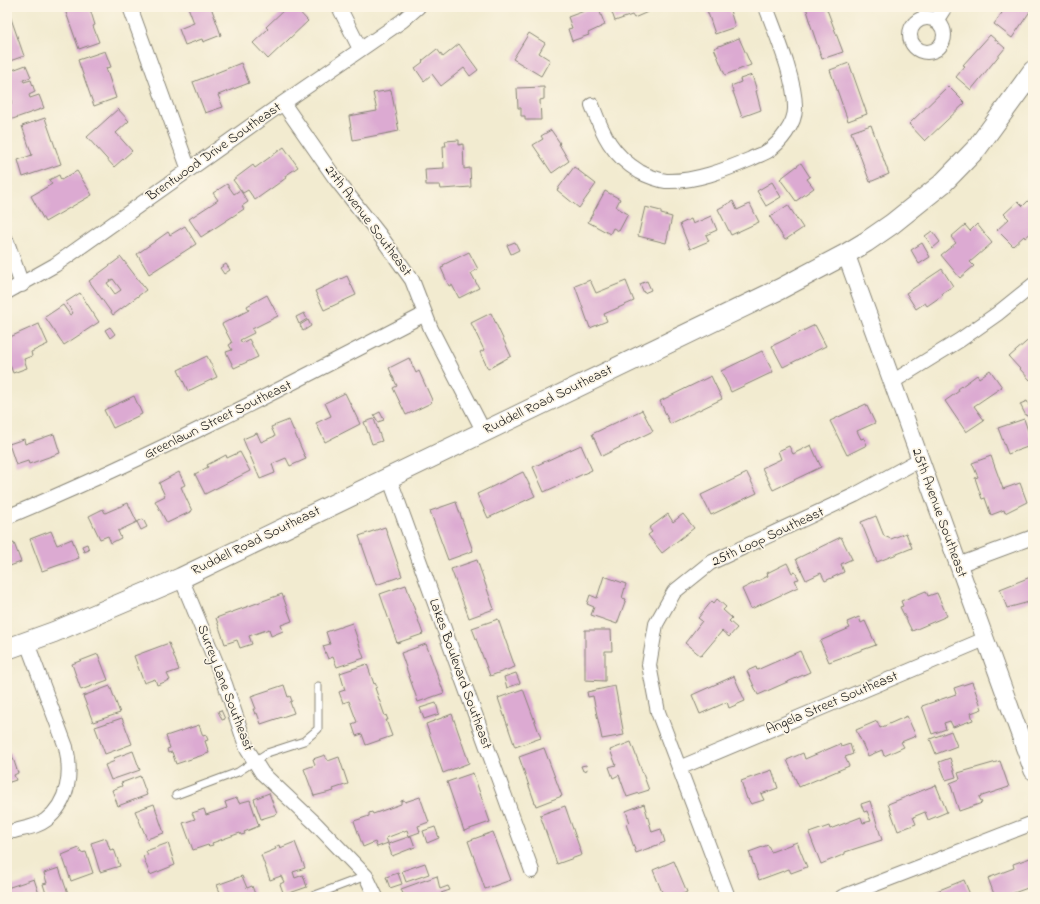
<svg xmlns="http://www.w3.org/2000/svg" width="1040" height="904" font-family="'Indie Flower',sans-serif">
<rect width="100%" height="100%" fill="#fcf5e5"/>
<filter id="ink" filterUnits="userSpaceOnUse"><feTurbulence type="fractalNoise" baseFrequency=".025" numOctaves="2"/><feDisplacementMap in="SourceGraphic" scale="8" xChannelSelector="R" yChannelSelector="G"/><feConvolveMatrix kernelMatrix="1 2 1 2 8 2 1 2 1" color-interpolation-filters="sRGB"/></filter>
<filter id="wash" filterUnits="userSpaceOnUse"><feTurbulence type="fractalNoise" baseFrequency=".012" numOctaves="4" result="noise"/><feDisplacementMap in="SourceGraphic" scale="16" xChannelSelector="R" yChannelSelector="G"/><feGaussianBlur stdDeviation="0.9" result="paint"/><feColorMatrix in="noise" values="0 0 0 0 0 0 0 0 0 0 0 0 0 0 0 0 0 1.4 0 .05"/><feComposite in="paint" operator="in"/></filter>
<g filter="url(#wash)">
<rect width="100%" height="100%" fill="#f2ebd0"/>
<g id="blocks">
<!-- building -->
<path fill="#dcaad2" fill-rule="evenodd" d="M7,7l17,49 -17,6z
M64,7h30l-4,2 5,16 -2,1 6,16 -20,7z
M188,7h23l10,28 -18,7 -1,-3 -17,6 -6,-16 15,-6z
M287,7h8l13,14 -40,38 -15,-16 15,-14 -2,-2z
M595,7h3l7,18 -17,8 1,2 -17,6 -4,-12 4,-1 -4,-11z
M610,7h38l2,4 -16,7 -2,-3 -17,6z
M706,7h23l6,20 -20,7z
M806,7h20l17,45 -21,7 -13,-39h1z
M1003,7h30l-21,31 -18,-14 10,-14 -2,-2z
M529,33l16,10 -6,10 11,7 -9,16 -28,-17z
M990,35l15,13 -34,42 -15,-13 9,-11 -2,-1z
M739,38l12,27 -26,10 -11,-27z
M459,44l19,26 -8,6 -6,-8 -23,18 -9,-12 -8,7 -9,-13 8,-6 -1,-1 15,-12 6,8z
M105,51l6,16 -5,1 10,30 -22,8 -16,-46z
M241,63l8,20 -31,12 5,12 -18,6 -12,-31z
M849,63l18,51 -19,7 -18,-51z
M26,65l5,12 -8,3 1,2 7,-2 4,12 -6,3 1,3 9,-3 5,13 -37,13v-16l5,-2 -5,-13v-18z
M752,75l5,16h-1l5,19 -19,7 -11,-31 10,-4 -1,-3z
M948,86l17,17 -40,38 -16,-17z
M544,87v12l-4,1 1,20h-16v-4h-4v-8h-3l-1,-20z
M391,90l8,41 -46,9 -4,-24 28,-5 -4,-18z
M118,109l11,12 -13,12 16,18 -18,16 -27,-30z
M45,118l16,46 -38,13 -5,-17 14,-5 -10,-29z
M871,125l18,49 -19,8 -19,-50z
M551,130l9,13 -1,1 10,17 -17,12 -19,-28 10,-6 -2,-3z
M459,140v5l4,-1 1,25 6,-1 1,19 -30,2 -1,-4h-14l-1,-16 19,-1 -1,-22h3l-1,-5z
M284,147l14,20 -13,9 1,2 -31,22 -7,-10 -5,3 -10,-13 20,-15 2,3z
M801,163l9,14 -3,2 7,9 -18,13 -16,-22z
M574,167l22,17 -17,24 -22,-18z
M77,171l15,24 -47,27 -14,-26 21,-12 -3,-4 10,-5 2,5z
M772,182l9,15 -15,9 -9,-15z
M227,184l7,10 6,-4 8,12 -6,4 2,3 -43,28 -12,-18 29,-19 -5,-7z
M605,191l15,8 -4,8 12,7 -9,17 -6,-3 -3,6 -22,-12z
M1029,200l4,4v27l-8,7 -1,-2 -11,10 -16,-16 12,-11 -5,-5 14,-13 5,5z
M733,201l4,9 13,-6 9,18 -28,13 -13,-26z
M788,205l15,23 -18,12 -15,-23z
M645,207l16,4v3l11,3 -6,26 -28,-7z
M711,216l6,14 -11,5 3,6 -19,8 -10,-25 11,-5 2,5z
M977,224l15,19 -22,19 4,4 -14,12 -19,-23 15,-12 -5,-6 14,-12 5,6z
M185,226l11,18 -47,30 -12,-20 31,-22 2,3z
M932,231l8,11 -7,6 -8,-12z
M515,242l4,8 -8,4 -4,-9z
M922,243l8,14 -11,7 -8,-14z
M469,252l9,17 -7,4 8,15 -20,10 -7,-13 -3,1 -8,-18 3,-1 -1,-2z
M121,257l25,33 -33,25 -24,-34zM113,279l8,11 -6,4 -8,-11z
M226,264l4,6 -6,4 -4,-6z
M942,269l11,17 -11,7 1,2 -16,11 -2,-3 -9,6 -10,-16z
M347,276l9,19 -32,15 -9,-19z
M590,280l6,13 30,-12 8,20 -30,13 3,7 -17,7 -15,-42z
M647,281l4,9 -7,3 -4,-9z
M80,293l19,29 -35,23 -19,-28 18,-12 7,10 3,-2 -7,-11z
M267,295l11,21 -26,13 2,4 -14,7 2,3 7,-4 9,18 -24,11 -8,-16 6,-2 -3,-5 3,-2 -10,-19 27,-14 -2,-4z
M304,313l3,6 -8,5 -3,-7z
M491,313l20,43 -23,13 -8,-17 4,-2 -13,-27z
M308,320l3,6 -8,5 -3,-6z
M39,324l9,20 -17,8 1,4 -8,3 3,9 -14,5 -3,-8 -3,2v-37l3,7z
M815,325l11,21 -43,21 -11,-21z
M110,327l5,7 -5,4 -5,-8z
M1033,336v41l-3,3 -21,-23z
M762,351l11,21 -42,20 -10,-21z
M207,356l10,21 -29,14 -10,-21z
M409,358l7,15 3,-2 13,29 -1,3 -25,12 -13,-27 4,-2 -8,-18z
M990,370l12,17 -28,19 10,14 -18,12 -21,-31 14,-10 -1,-2 19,-14 2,3z
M711,376l11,23 -52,25 -10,-23z
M345,393l15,31 -35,18 -9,-19 15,-7 -6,-13z
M134,396l8,18 -29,14 -9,-18z
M1027,401l6,12 -7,3 -6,-12z
M866,404l9,19 -18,8 4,8 3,-1 3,7 -20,10 -17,-34z
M642,410l11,21 -51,25 -10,-22z
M380,412l4,8 -6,2 -4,-7z
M374,419l8,22 -10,3 -8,-22z
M1024,419l9,26 -25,9 -10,-26z
M289,420l17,39 -16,7 -4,-8 -14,6 3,9 -15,6 -17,-40 14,-6 4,9 14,-6 -4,-9z
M54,434l6,19 -31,11 -1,-3 -12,4 -7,-21 15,-5 1,5z
M581,445l11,25 -48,22 -11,-25z
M811,445l10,22 -48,23 -11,-22 19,-9 -3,-8 11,-5 4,8z
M240,452l10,19 -45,23 -10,-20 13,-7 -1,-2 19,-10 1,3z
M991,456l12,33 17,-6 7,19 -22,11 -1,-3 -13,5 -6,-17 -3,1 -7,-21 3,-1 -6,-14z
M179,472l6,13 -4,2 11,24 -25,12 -12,-22 10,-5 -6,-13z
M523,472l12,24 -47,22 -11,-24z
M747,473l10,20 -46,22 -10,-20z
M456,502l17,49 -25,9 -18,-49z
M128,503l9,19 -19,9 3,7 -10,5 -3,-7 -8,3 -11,-23 14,-7 2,4z
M668,514l5,8 10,-8 11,14 -32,25 -14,-18 4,-3 -3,-4z
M876,516l8,20 7,3 15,-6 6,15 -35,14 -16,-40z
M143,519l4,8 -6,3 -4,-8z
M385,527l17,49 -26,9 -17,-49z
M51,531l6,14 15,-6 7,19 -37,13 -12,-32z
M841,537l11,22 -11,5 3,8 -19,9 -4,-8 -15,7 -10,-21z
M14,543l7,19 -14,5v-22z
M87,544l2,6 -5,2 -2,-6z
M477,560l17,49 -25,9 -18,-49z
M787,563l5,10 3,-1 4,7 -4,1 3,7 -47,22 -9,-20 26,-13 -1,-3z
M604,576l22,8 -4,14 4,1 -9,25 -26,-9 3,-8 -7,-3 3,-9 7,3z
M1033,576v25l-26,7 -7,-19z
M406,585l17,49 -26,9 -17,-49z
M926,591l2,5 9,-3 10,23 -35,15 -12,-24 3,-1 -2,-5z
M282,594l10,27 -11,4 2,6 -12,5 -2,-7 -20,7 3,8 -12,4 -3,-8 -12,4 -9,-26z
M717,599l9,8 -3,3 9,8 -3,3 8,7 -8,9 -7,-6 -21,25 -16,-13 17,-22 -4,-3 14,-17 2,2z
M859,617l2,6 4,-2 11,24 -47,17 -9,-21 30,-13 -3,-6z
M498,619l17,48 -25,9 -18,-48z
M352,623l12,35 -27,9 -4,-10 -5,2 -5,-13 7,-2 -4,-12z
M585,630h26l1,21h-7v30l-20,-1z
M169,643l10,27 -12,4 3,6 -13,5 -2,-6 -11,4 -10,-27z
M426,644l18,49 -26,9 -17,-49z
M800,651l10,21 -52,23 -11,-24 9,-4 1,3z
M98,654l10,26 -27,10 -9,-26z
M367,664l7,20 1,-1 2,4 -2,1 10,28 1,-1 2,5h-2l6,16 -26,9 -4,-11 -6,2 -4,-12 5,-2 -8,-21 -6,2 -4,-11 6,-2 -5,-17z
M516,673l4,10 -13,5 -3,-11z
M734,676l11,25 -16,7 -2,-6 -27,12 -8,-19z
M972,682l10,27 -11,4 2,7 -20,7 -3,-6 -6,2 2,6 -14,5 -10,-28 34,-12 -2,-6z
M284,685l4,12 2,-1 2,5 -2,1 4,11 -33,11 -4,-11 -2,1 -2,-5h3l-5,-13z
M110,686l10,27 -27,9 -10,-26z
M615,686l9,49 -22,4 -9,-43 -5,1 -1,-5z
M523,689l18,49 -26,9 -17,-49z
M436,703l3,11 -15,5 -4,-11z
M221,710l4,9 -3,1 -4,-9z
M452,714l17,49 -26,10 -17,-49z
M907,716l9,20 -15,6 3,5 -20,9 -2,-6 -14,6 -12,-26 21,-9 3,7z
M122,718l10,26 -27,10 -10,-27z
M199,725l4,11 3,-1 2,5 -3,1 4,12 -33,11 -4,-12 -4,1 -1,-4 3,-1 -4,-12z
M951,731l6,15 -21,8 -6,-15z
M631,742l18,48 -22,7 -8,-22 -6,3 -4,-11 7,-2 -6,-15z
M840,744l1,3 9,-3 3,10 -8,3 4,9 -50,21 -12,-27 16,-7 2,6z
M544,748l18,48 -26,10 -17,-49z
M133,751l7,19 -29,10 -6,-15 10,-4 -1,-3z
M11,752l7,21 -4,2 2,5 -9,3v-29z
M325,755l3,6 11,-4 9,27 -15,5 1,2 -20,5 -10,-27 11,-4 -2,-6z
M950,758l6,19 -10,3 -7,-18z
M1000,761l9,26 -30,10 3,6 -23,8 -9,-28 10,-4 -2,-6z
M586,765l1,5 -4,1 -2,-5z
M772,770l6,18 -17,6 3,6 -13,4 -3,-5h-1l-6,-18z
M473,773l17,49 -26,9 -17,-49z
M140,776l7,19 -29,11 -6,-16 10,-4 -1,-3z
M936,785l11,27 -19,8 -3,-8 -12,5 3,7 -18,7 -10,-27z
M269,793l8,21 -16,5 -7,-20z
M420,797l9,25 -11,4 2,6 -11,4 -2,-6 -21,8 2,5 -11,4 -2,-5 -12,5 -9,-26 15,-5v-3l3,-1 1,2 28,-10v-3l3,-1 1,2z
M237,798l2,5 11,-3 9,26 -15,6 1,2 -4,1 -1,-2 -28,10 1,2 -4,1 -1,-1 -15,5 -10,-27 12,-4 -3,-6 12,-4 2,6 21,-7 -2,-6z
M870,801l12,39 -37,12v2l-24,10 -12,-31 20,-7 1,3 31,-12 2,6 8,-2 -4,-10 -3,1 -3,-8z
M154,804l10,29 -17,6 -12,-28z
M644,804l8,28 9,-3 4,13 -29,11 -10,-29 4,-1 -4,-12z
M565,806l17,49 -25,9 -17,-49z
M435,827l4,11 -12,5 -4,-12z
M493,832l18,48 -26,9 -17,-48z
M411,836l4,11 -23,9 -4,-12z
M106,838l4,12 4,-1 6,17 -20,6 -9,-29z
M295,842l10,26 -12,4 2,6 8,-3 4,12 -23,8 -4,-11 4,-2 -3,-6 -11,4 -9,-25 15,-6 -1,-2 4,-2 1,3z
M797,842l10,25 -16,6 -2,-4 -30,11 -10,-28 19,-7 3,7z
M168,843l7,22 -25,10 -7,-19 5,-1 -2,-4z
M79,848l2,5 5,-1 7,21 -22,8 -9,-26z
M1033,857v29l-30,11h-8l-7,-19 26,-10 -1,-4z
M674,861l13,31 -11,5h-12l-11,-27z
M425,863l4,11 -23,8 -4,-11z
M59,868l10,29h-22l-4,-13 4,-1 -3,-10z
M398,873l4,11 -12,4 -4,-11z
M242,876l5,12 5,-2 4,11h-34l-5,-12z
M437,876l3,13 8,-3 2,4 -9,3 1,4h-36l-1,-3h-2l-2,-5z
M34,879l6,18h-30l-3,-9z
M964,880l7,17h-49z"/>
</g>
</g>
<g filter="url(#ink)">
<use href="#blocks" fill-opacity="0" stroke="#878476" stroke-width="1"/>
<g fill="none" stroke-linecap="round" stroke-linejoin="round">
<defs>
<path id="service" d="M176,795l62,-23 29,-19 37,-12 14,-12v-43
M310,897l56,-21"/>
<path id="minor" d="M130,7l59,163
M339,7l21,42
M910 35a17 17 0 1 1 34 0a17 17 0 1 1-34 0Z
M936,21l9,-14
M283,103l52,75 44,56 33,46 19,49 53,103
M592,105c11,30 20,50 48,67 7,4 19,8 26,9 29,1 59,-11 85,-22 5,-3 12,-5 17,-8 12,-8 27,-27 27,-42 1,-28 -19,-75 -29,-102
M7,242l15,43
M7,292l48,-27 228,-162 119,-82 16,-14
M892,382l68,-42 37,-26 36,-29
M389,477l143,394
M7,517c144,-60 280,-131 418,-203
M958,565l75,-28
M181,578l44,106 22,65 15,24 53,50 51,53 10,21
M679,768l306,-129
M14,831c11,-3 23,-4 32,-11 23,-18 26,-47 20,-73l-39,-104
M728,897l-70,-185 -9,-47 7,-41 18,-32 36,-29 145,-68 64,-35
M842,897l191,-74"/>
<path id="tertiary" d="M846,254l187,517"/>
<path id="secondary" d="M7,649l47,-17 127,-54 599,-289 66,-35 20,-12 26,-18 50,-40 35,-36 56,-77"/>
</defs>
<!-- service casing -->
<use href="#service" stroke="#878476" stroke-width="9"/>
<!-- minor casing -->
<use href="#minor" stroke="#878476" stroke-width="16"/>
<!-- tertiary casing -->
<use href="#tertiary" stroke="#878476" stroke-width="19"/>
<!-- secondary casing -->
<use href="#secondary" stroke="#878476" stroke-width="22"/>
<!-- service -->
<use href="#service" stroke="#fff" stroke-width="7"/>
<!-- minor -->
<use href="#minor" stroke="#fff" stroke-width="14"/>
<!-- tertiary -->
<use href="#tertiary" stroke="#fff" stroke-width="17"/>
<!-- secondary -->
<use href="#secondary" stroke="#fff" stroke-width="20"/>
</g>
</g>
<g text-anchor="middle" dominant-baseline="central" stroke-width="3.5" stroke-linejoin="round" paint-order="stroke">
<!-- street labels -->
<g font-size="14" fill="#1c1c1c" stroke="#fcf5e5">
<text transform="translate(214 152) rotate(-35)">Brentwood Drive Southeast</text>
<text transform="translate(368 221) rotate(53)">27th Avenue Southeast</text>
<text transform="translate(548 400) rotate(-26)">Ruddell Road Southeast</text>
<text transform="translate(218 420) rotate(-26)">Greenlawn Street Southeast</text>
<text transform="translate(939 513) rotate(70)">25th Avenue Southeast</text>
<text transform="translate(768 537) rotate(-25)">25th Loop Southeast</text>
<text transform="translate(256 541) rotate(-26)">Ruddell Road Southeast</text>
<text transform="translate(460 674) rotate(70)">Lakes Boulevard Southeast</text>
<text transform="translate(225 688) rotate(69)">Surrey Lane Southeast</text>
<text transform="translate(832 703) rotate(-23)">Angela Street Southeast</text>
</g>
</g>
<!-- margin -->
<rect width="1040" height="904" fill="none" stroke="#fcf5e5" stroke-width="24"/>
</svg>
